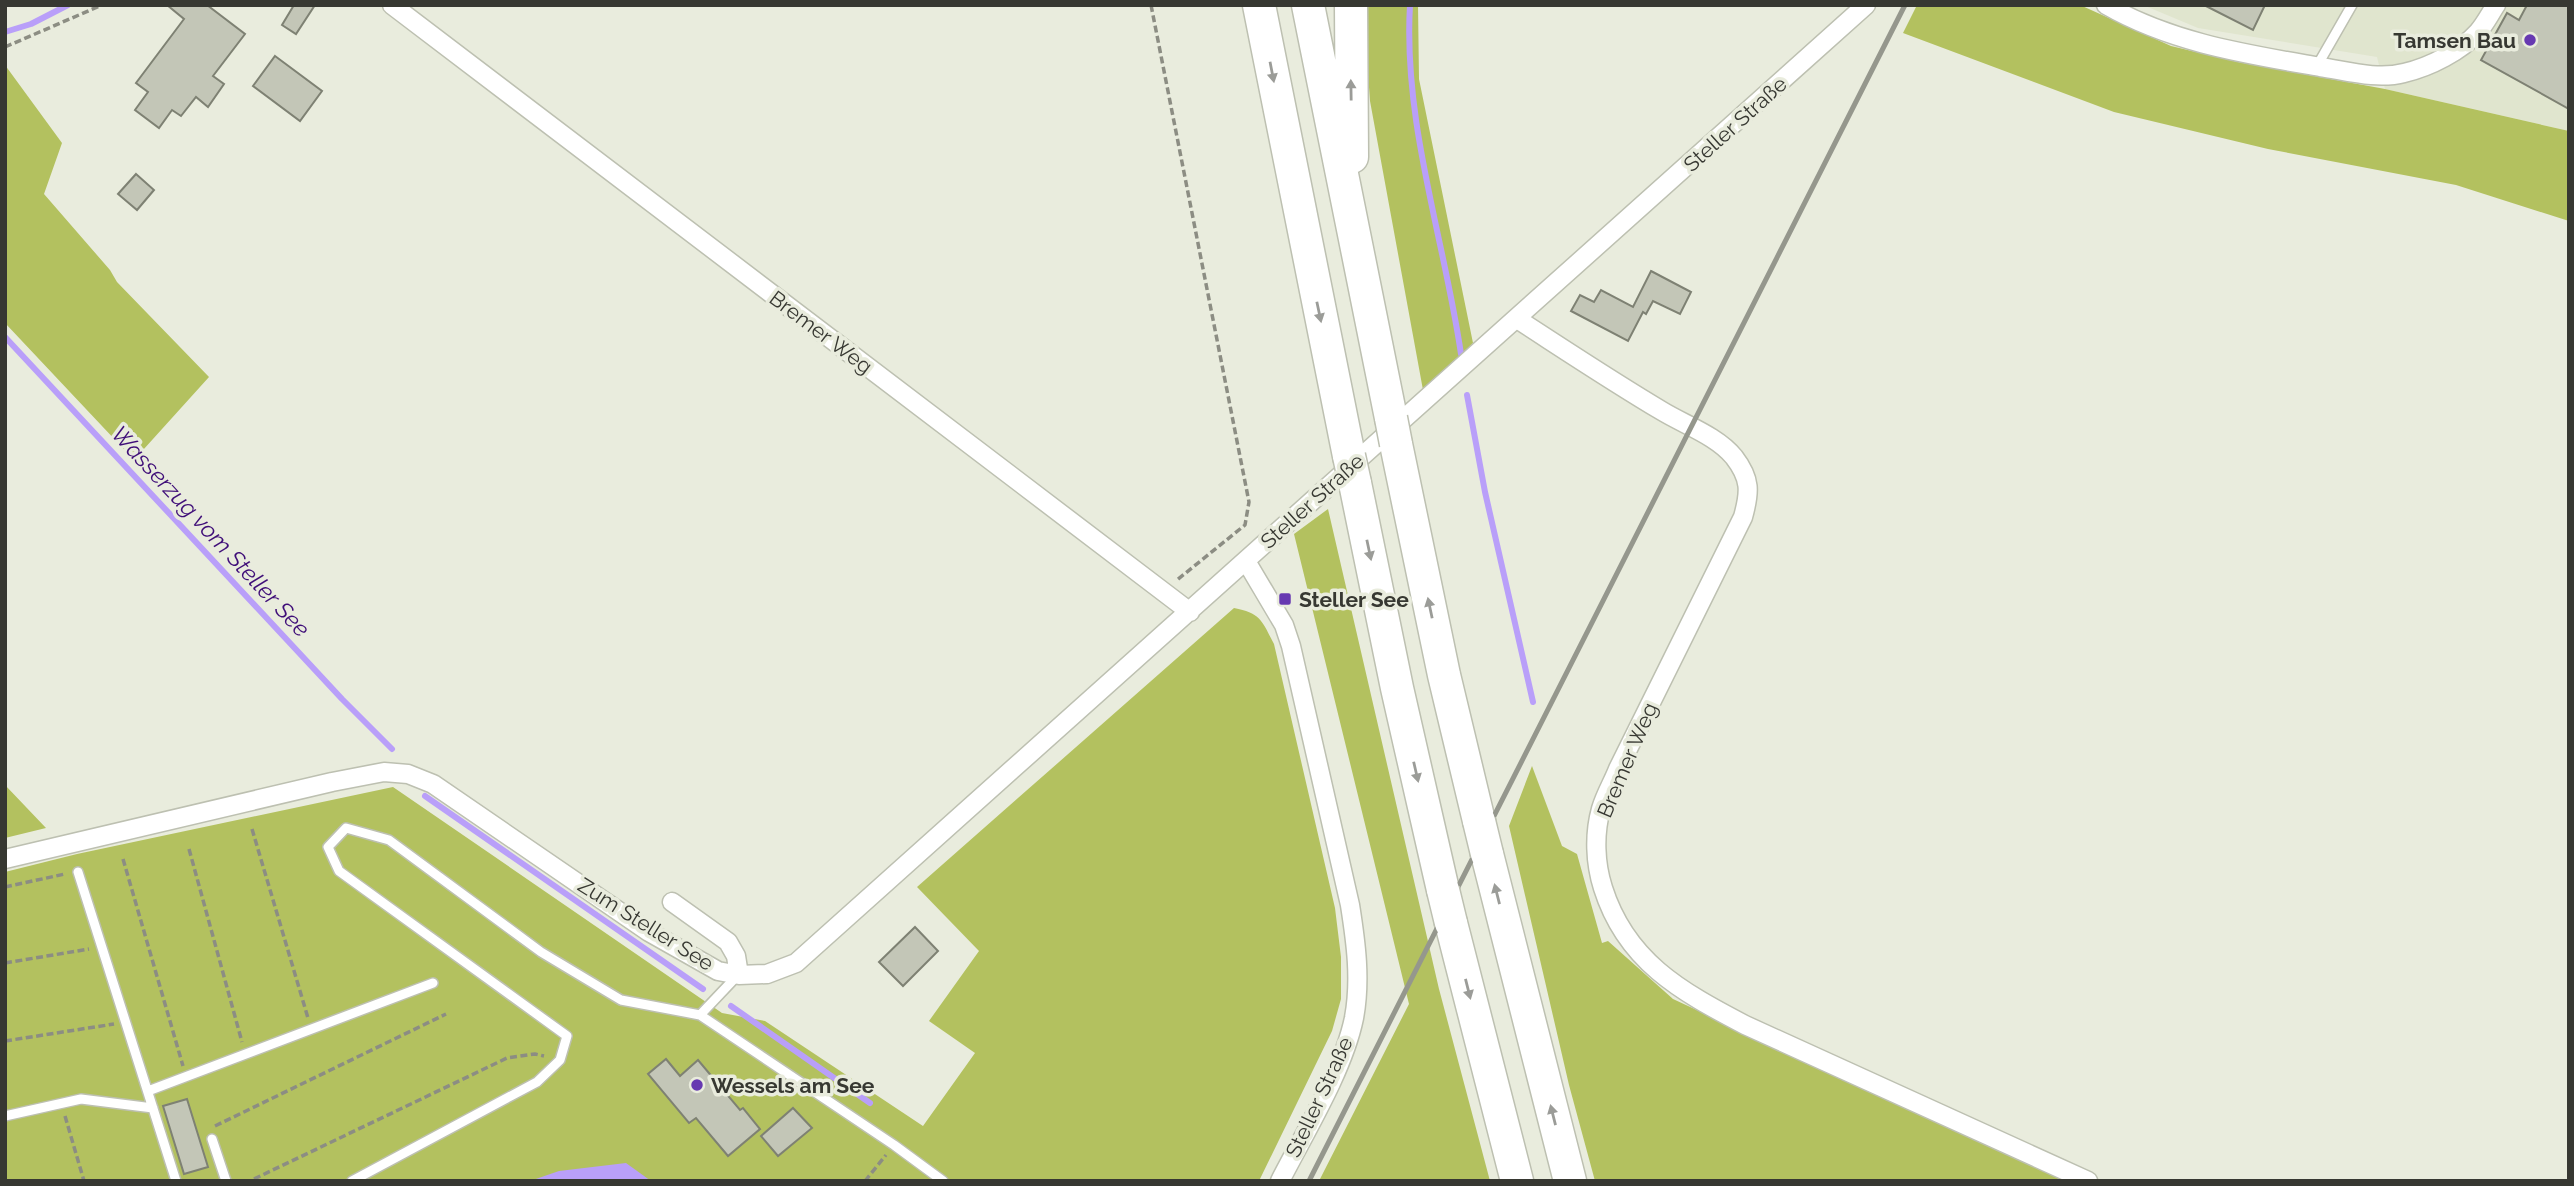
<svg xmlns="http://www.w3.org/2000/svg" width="2574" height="1186" font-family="Raleway,sans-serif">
<rect width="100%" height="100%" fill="#e9ecdd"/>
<!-- built -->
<path fill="#e0e5ce" d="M2143,5h426v126l-184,-42 -8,-32 -179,-29z"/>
<!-- green -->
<path fill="#b3c15f" d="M1363,5h55l1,74 54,264 -18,22 -32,25 -53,-289z
M1917,5h163l91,41 67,16 147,27 184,42v90l-113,-36 -188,-36 -154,-37 -211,-79z
M5,65l57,78 -18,51 66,76 7,12 92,95 -75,83 -129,-137z
M1328,509l111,480 51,192h-171l90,-177 -115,-470z
M1234,608c27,5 28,13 40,36l61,264 6,49v42l-9,32 -73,150h-1254v-309l72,-18 316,-67 329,226 43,8 158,105 52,-73 -46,-32 50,-70 -62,-64z
M1532,766l30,80 15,8 25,89 6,-2 65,58 392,182h-470l-26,-96 -60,-259z
M5,785l41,43 -41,10z"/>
<!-- water -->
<path fill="#b99ff9" d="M626,1163l25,18h-121l29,-10z"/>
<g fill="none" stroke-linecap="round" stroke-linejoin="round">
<!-- stream -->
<path stroke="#b99ff9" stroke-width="6" d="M1410,5c-7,118 34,233 51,349
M5,32l26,-8 37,-19
M5,337l337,362 50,50
M1467,395l18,97 48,210
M425,796l278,193
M731,1006l139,97"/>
</g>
<!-- building -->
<path fill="#c3c6b7" stroke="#7e8173" stroke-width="2" d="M167,5h40l38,29 -32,42 11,8 -16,23 -12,-10 -15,19 -9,-6 -13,18 -24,-18 13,-18 -12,-9 48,-64z
M294,5h21l-19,29 -14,-9z
M2204,5h61l-12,25z
M2527,5h42v104l-88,-49 26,-47 12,7z
M275,56l47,35 -22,30 -47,-35z
M136,174l18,16 -17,20 -19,-16z
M1651,271l40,21 -11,22 -27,-13 -7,13 -3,-2 -15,29 -57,-30 9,-16 14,7 7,-12 32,17z
M915,927l23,24 -35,35 -24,-24z
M666,1059l14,17 18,-16 42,50 3,-2 17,21 -32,27 -32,-38 -7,5 -41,-49z
M187,1099l21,68 -24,7 -21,-68z
M793,1108l19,20 -34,28 -17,-20z"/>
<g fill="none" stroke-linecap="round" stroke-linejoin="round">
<defs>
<path id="service" d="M2317,66l35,-61
M78,872l98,309
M700,1015l194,130 49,36
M148,1091l285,-108
M5,1116l76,-17 72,9
M212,1139l14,42
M352,1181l185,-99 23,-22 7,-24 -228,-165 -11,-24 18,-19 43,12 152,112 80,48 79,15 37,-39"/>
<path id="minor" d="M392,5l798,607
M2106,5c66,38 140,49 214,62 27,4 57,13 84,6 26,-6 57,-22 74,-41 7,-8 12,-18 18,-27
M1517,319c48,31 96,63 145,92 23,14 55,25 72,46 17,22 16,35 9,60l-125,252c-5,13 -13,26 -17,40 -7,25 -6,54 2,79 23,73 77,103 142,137l343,156
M1246,561l38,64 7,21 59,259c6,38 11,75 4,113 -11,53 -49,114 -74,163
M5,859l327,-77 52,-10 24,2 25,10 216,148 69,39 21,4 28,-1 29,-11 1070,-958
M672,902l56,40 8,14 3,19"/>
<path id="motorway" d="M1259,5l90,451
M1308,5l83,413
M1351,5l1,152
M1396,444l48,231 35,146
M1355,483l42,205 46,202
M1487,854l83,327
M1451,923l66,258"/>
</defs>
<!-- service casing -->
<use href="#service" stroke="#bdc0b1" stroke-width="12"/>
<!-- minor casing -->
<use href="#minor" stroke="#bdc0b1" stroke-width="21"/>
<!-- motorway casing -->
<use href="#motorway" stroke="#bdc0b1" stroke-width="35"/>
<!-- path -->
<path stroke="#8c8d83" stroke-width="3.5" stroke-dasharray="7 3.5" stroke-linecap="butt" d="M1151,5l98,497 -4,23 -68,55
M5,47l97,-42
M252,829l56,189
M189,849l53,193
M123,859l60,207
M5,887l60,-13
M5,963l84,-14
M5,1041l109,-17
M65,1116l19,65
M215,1126l231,-112
M254,1179l253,-121 28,-4 9,2
M865,1181l21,-26"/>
<!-- service -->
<use href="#service" stroke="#fff" stroke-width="9"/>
<!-- minor -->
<use href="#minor" stroke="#fff" stroke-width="18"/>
<!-- motorway -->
<use href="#motorway" stroke="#fff" stroke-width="32"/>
<!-- rail -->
<path stroke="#95978d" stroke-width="5" d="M1309,1181l596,-1176"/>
<defs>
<path id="motorway-bridge" d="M1391,418l5,26
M1349,456l6,27
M1479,821l8,33
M1443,890l8,33"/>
</defs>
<!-- motorway-bridge casing -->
<use href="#motorway-bridge" stroke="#bdc0b1" stroke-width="35" stroke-linecap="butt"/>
<!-- motorway-bridge -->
<use href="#motorway-bridge" stroke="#fff" stroke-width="32"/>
</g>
<!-- one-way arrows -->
<defs><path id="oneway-solid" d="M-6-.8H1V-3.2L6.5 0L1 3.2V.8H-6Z" transform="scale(1.75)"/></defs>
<g fill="#9b9c98">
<use href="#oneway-solid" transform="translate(1272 72) rotate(79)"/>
<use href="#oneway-solid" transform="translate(1351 90) rotate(-91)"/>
<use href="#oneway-solid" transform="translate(1319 312) rotate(78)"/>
<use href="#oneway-solid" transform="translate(1369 550) rotate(78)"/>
<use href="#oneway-solid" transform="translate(1430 608) rotate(-102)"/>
<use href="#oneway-solid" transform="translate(1416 772) rotate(77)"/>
<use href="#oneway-solid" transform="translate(1497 894) rotate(-104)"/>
<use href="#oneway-solid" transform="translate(1468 989) rotate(76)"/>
<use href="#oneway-solid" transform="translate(1553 1115) rotate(-104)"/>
</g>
<!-- markers -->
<g fill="#6739b1" stroke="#e9ecdd" stroke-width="2.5">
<circle cx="2530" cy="40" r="7"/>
<rect x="1278" y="592" width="14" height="14" rx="3.5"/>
<circle cx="697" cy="1085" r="7"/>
</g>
<g text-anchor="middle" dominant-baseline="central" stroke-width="7" stroke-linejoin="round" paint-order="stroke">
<!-- poi labels -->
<g font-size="21" font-weight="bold" fill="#373832" stroke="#e9ecdd" text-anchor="start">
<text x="2516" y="40" text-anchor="end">Tamsen Bau</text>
<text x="1299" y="599">Steller See</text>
<text x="711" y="1085">Wessels am See</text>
</g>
<!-- street labels -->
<g font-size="21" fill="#373832" stroke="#e9ecdd">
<text transform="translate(1735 124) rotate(-42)">Steller Straße</text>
<text transform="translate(821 332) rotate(37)">Bremer Weg</text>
<text transform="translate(1312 501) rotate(-42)">Steller Straße</text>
<text transform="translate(1627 760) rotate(-67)">Bremer Weg</text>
<text transform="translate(646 924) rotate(32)">Zum Steller See</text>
<text transform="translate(1319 1097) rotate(-65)">Steller Straße</text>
</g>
<!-- water labels -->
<g font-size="23" font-style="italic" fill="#3f0e78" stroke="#e9ecdd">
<text transform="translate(211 531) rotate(47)">Wasserzug vom Steller See</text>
</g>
</g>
<!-- border -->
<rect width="2574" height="1186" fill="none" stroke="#373832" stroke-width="14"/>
</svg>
